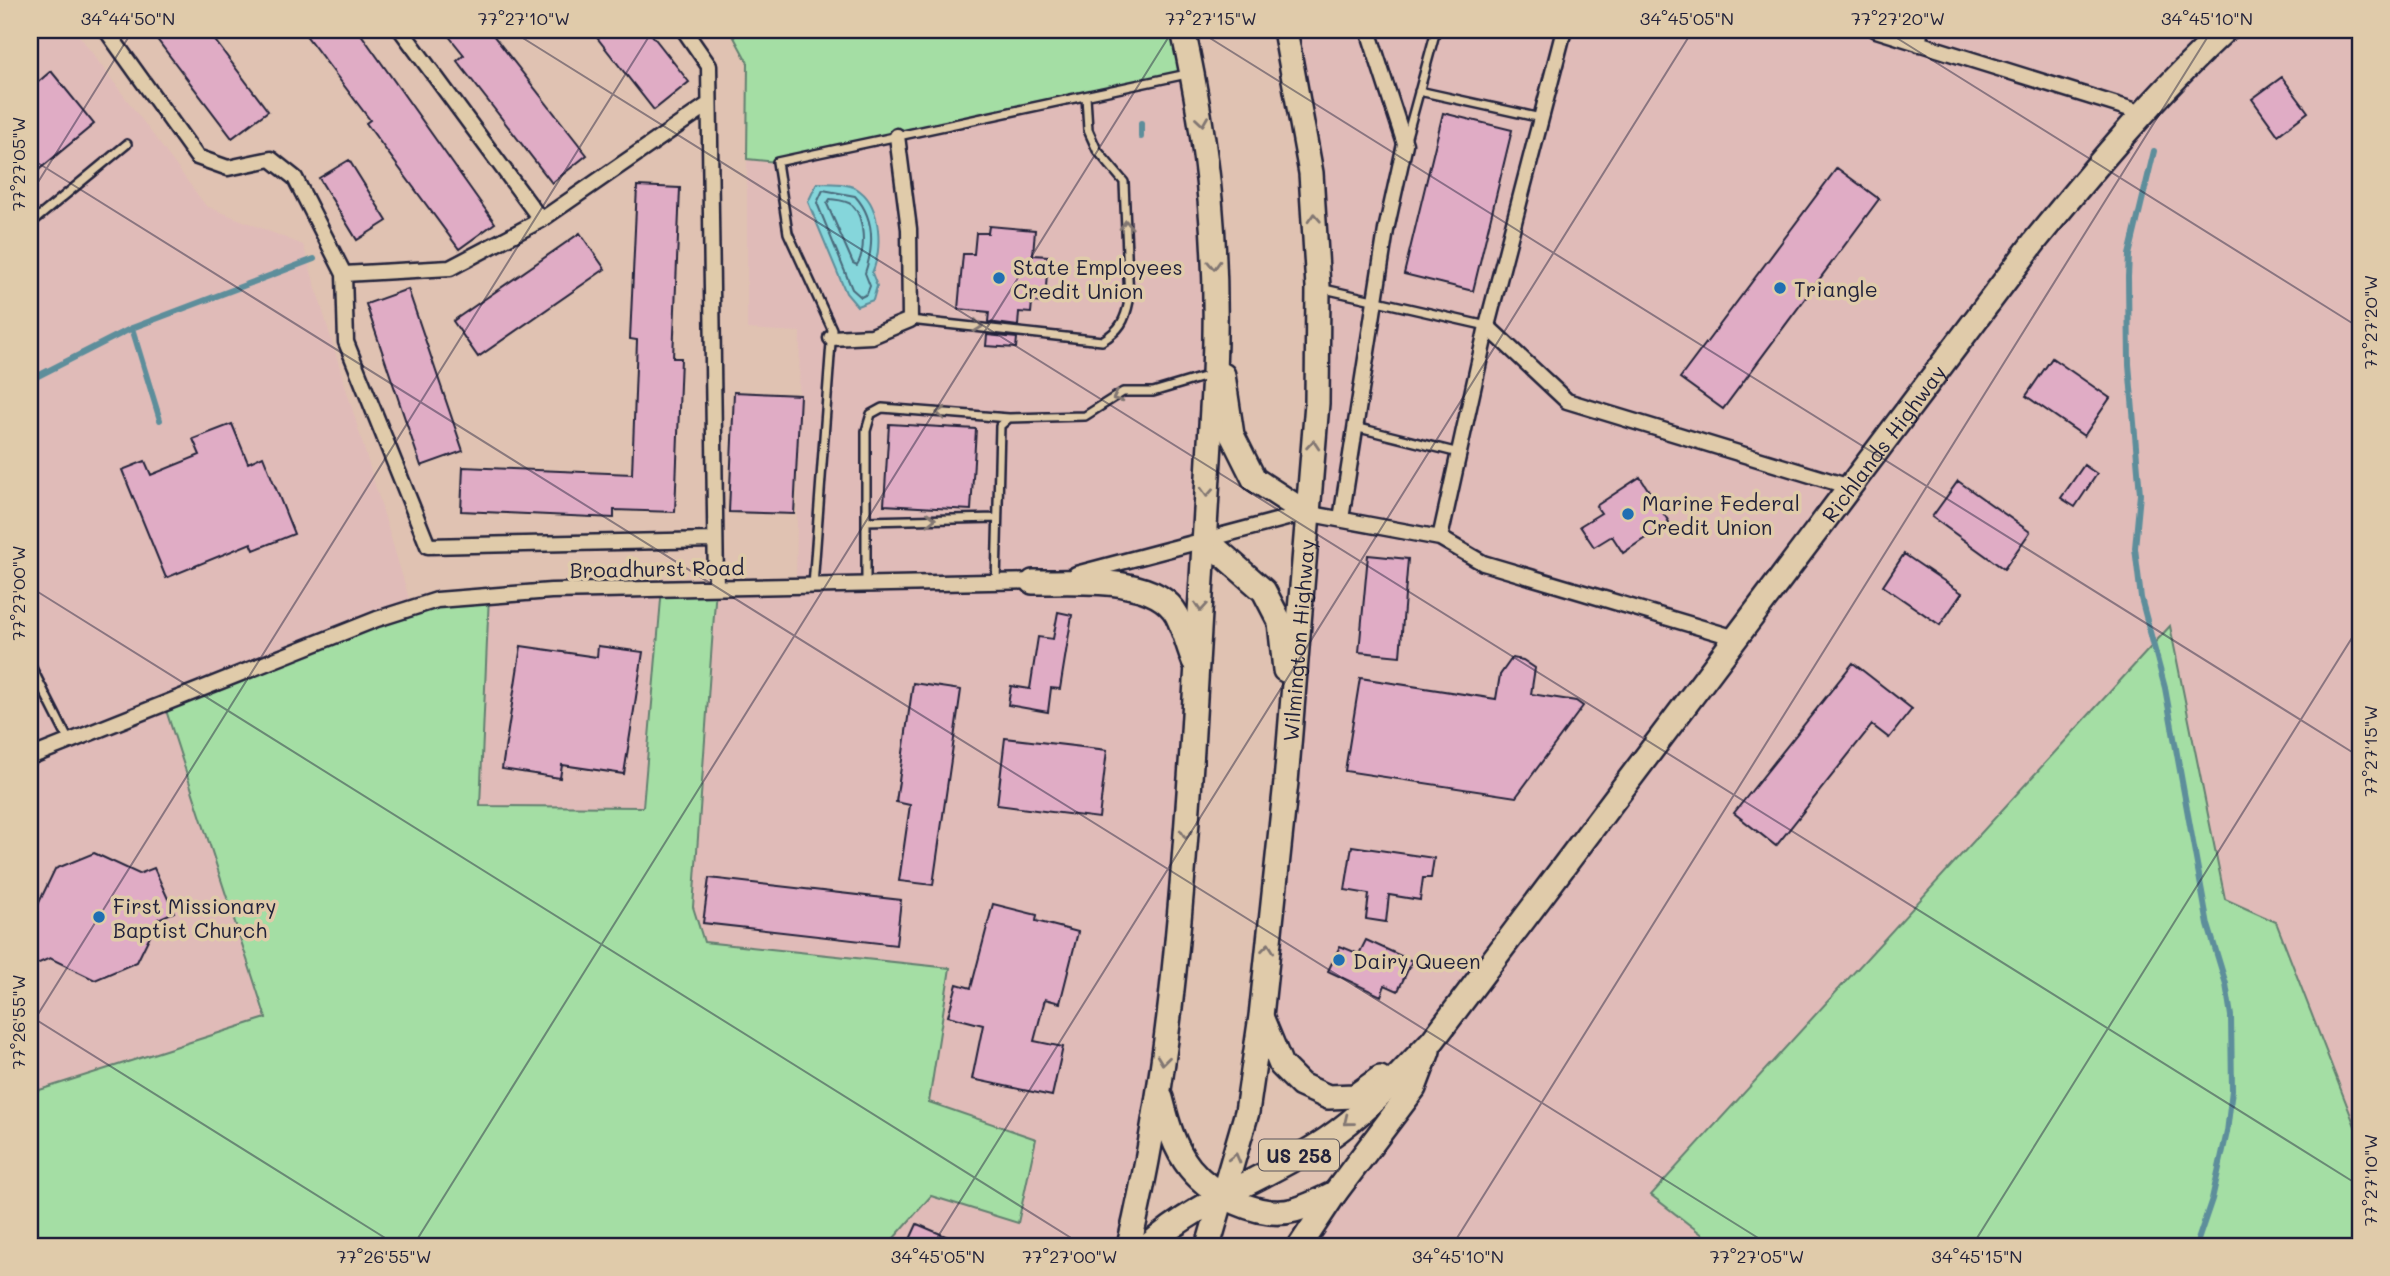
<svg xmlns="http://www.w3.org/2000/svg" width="2390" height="1276" font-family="Mali,sans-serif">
<rect width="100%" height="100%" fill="#e0c2b2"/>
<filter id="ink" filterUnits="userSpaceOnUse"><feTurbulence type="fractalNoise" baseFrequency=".0143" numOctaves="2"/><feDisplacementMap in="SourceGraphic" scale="14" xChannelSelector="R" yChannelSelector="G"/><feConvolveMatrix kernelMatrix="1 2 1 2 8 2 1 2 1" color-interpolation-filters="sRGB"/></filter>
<g filter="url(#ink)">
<!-- built -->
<path fill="#e0bbb8" d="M30,30h45l131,176 97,39 109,363 -248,96 102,314 -236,75z
M1285,30h1075v1109l-84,-217 -51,-23 -55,-273 -518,569 65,51h-417l114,-158 -59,8 -54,-11 -40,-69 57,-729z
M1192,73l20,124 -26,635 -57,414h-242l44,-50 87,26 18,-83 -108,-37 22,-134 -245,-26 -12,-35 23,-320 80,-2 4,-253 -53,-3v-170l31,3z
M662,588l-19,219 -163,-1 9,-212z"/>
<!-- green -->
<path fill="#a4dea4" stroke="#638070" stroke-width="2" d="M730,30h453l9,43 -415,89 -30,-3 1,-96z
M716,587l-23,320 11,35 246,26 -21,134 107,37 -18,84 -87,-27 -44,50h-857v-153l236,-75 -102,-314 218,-87 107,-23 -9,212 163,1 19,-219z
M2170,626l55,273 51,23 84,217v107h-643l-66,-51z"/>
<!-- water -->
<path fill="#85d6db" stroke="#5d8e9b" stroke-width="2" d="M817,183c13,1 33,-1 43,8 22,17 22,60 12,82l5,13 -4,14 -16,6 -11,-13 -38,-91z"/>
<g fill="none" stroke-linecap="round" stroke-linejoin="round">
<!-- shore -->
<path stroke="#4a6a7b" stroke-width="2" d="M823,190l32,6c20,22 19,50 10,77l5,13 -3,8 -6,3 -9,-8 -35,-86z
M830,199c7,1 16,1 22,6 13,12 14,46 5,60l-4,-2 -26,-59z"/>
<!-- stream -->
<path stroke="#5d8e9b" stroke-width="6" d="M1141,137v-14
M2154,151l-25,104 -1,22 1,87 11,130 -5,54 6,50 24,90 43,237 18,59 5,32 1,74 -5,42 -15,67 -16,47
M132,328l28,92
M30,380l102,-52 182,-69"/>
</g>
<!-- building -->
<path fill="#e0acc5" stroke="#22223b" stroke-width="2" d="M150,30h57l61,81 -36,27z
M302,30h56l137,193 -36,26 -93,-126 4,-3z
M444,30h45l98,125 -35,28 -95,-122 7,-6z
M591,30h57l41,52 -35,28z
M51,71l43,53 -64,53v-88z
M2282,77l26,35 -30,23 -26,-36z
M1443,113l69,17 -39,161 -69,-17z
M349,160l38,61 -30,19 -38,-62z
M1837,168l42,31 -156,210 -43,-31z
M637,186l43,2 -7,170h8l-6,154 -61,-2v8l-153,-7 2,-44 169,7 5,-134 -7,-1z
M989,226l46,4 -2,25 15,1 -3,47 -13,-1 -1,11 -12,-1 -1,14 -30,-4 1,-10 -31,-3 5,-55h11l2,-21h12z
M580,233l25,36 -127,88 -25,-36z
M408,289l55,162 -42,15 -55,-162z
M987,335l30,3 -1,10 -30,-2z
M2052,358l58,40 -26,38 -58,-40z
M734,392l66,3 -6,119 -65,-2z
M232,424l16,39 15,-7 31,78 -40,16 -3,-7 -85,35 -44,-108 23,-9 6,14 49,-20 -7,-16z
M889,424l87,5 -5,81 -87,-5z
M2084,465l13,9 -22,33 -14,-9z
M1640,477l29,45 -46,31 -11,-17 -18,11 -14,-21 21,-13 -5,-7z
M1958,481l72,51 -26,37 -72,-52z
M1904,554l58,39 -22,32 -57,-39z
M1368,555l40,4 -8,97 -41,-4z
M1058,612l14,3 -12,74 -9,-1 -3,24 -40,-7 3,-19 19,3 8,-52 15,2z
M521,646l76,11 1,-11 45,6 -19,122 -62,-9 -2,13 -58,-9z
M1512,658l11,2 12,8 -4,26 45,7 7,5 -67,91 -171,-26 15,-93 136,21 4,-24z
M1853,663l59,46 -23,29 -17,-13 -96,121 -42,-33z
M913,683l48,7 -28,195 -34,-4 11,-76 -14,-3z
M1005,738l102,12 -8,68 -102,-13z
M1352,846l82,12 -3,20h-8l-3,22 -31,-5 -3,27 -20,-3 3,-25 -24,-4z
M94,853l45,21 15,-6 20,44 -16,7 -21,43 -42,18 -45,-22 -20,9v-54l5,-2 20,-42z
M709,878l192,22 -5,45 -193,-22z
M993,904l44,11 -1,6 42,11 -18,71 -15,-4 -11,42 29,6 -11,49 -80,-17 11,-54 -35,-9 9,-32 14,4z
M1366,940l46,21 -14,30 -13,-6 -4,11 -53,-25 12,-25 19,8z
M917,1224l52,22h-62z"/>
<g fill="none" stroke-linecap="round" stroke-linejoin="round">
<defs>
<path id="service" d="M1419,91l122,27
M1406,140l30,-110
M30,224l97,-80
M1320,288l167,38
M910,320l192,21c18,-11 23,-20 27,-40l-5,-119 -27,-32 -9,-20 -2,-34
M1355,427l104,26
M866,521l131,-3
M996,583l4,-157 9,-8 76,-2 38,-24h30l57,-17
M866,585v-154l5,-17 11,-6 127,10
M813,586l19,-257 -44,-96 -11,-71 410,-88
M30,664l39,77"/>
<path id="minor" d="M106,30l91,127 31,11 43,-9 24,19 49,96
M401,30l140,190
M684,30l25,36 7,521
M1876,30l267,83
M1919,44l1,-14
M709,104l-168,116 -91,48 -106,6 2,68 82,204 287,-6
M1487,326l80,75 283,86
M831,338l41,-2 38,-16 -1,-91 -12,-93
M1341,519l45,-289 19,-86 -37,-114
M1440,538l47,-212 77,-296
M1076,574l230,-61 134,25 43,25 253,75
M30,757l347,-138 60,-19 114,-9 488,-10"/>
<g id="primary">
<path d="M1223,375l9,60 22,44 52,34"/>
<path d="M1205,539l59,52 16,31 5,48"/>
<path d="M1033,582c39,1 122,-8 144,33 7,14 11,31 17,46"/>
<path d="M1262,1019l19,46 20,20 27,12 27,-1 25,-18"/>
<path d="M1161,1098c6,24 13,50 29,70 22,27 70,52 105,42 14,-4 27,-11 40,-17"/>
<path d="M1129,1246c39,-163 52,-330 63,-497 7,-125 15,-250 22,-375 5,-122 -5,-225 -31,-344"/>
<path id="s1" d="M1148,1246c52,-47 121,-68 179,-107 40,-27 72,-64 106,-99l602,-799c60,-74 121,-147 190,-211"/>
<path id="s2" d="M1208,1246l39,-134 14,-96 25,-234 31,-379 1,-116 -7,-114 -26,-143"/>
<path d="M1300,1246l35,-53 79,-105 14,-37"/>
</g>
</defs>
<!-- service casing -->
<use href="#service" stroke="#22223b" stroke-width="12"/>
<!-- minor casing -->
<use href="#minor" stroke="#22223b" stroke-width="19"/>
<!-- primary casing -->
<use href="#primary" stroke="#22223b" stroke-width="28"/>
<!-- service -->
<use href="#service" stroke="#e0cbaa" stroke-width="7"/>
<!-- minor -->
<use href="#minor" stroke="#e0cbaa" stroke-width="14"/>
<!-- primary -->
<use href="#primary" stroke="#e0cbaa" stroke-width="23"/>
</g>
<!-- one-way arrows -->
<defs><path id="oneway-chevron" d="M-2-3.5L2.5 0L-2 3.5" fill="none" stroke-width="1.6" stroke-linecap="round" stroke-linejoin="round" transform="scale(1.75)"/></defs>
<g stroke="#817672">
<use href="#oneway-chevron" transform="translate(1202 121) rotate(82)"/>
<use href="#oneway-chevron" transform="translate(1314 218) rotate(-93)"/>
<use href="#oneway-chevron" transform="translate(1126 225) rotate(-92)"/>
<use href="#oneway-chevron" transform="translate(1214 265) rotate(88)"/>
<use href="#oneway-chevron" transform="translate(978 326) rotate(6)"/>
<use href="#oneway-chevron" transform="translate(1117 397) rotate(153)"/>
<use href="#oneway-chevron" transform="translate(941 413) rotate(-175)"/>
<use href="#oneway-chevron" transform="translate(1313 445) rotate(-85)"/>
<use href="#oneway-chevron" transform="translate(1207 492) rotate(93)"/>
<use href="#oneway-chevron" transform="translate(931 519) rotate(-1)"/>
<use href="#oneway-chevron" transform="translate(1201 607) rotate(94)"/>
<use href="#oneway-chevron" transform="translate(1186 834) rotate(94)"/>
<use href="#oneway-chevron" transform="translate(1268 948) rotate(-84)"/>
<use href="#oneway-chevron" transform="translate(1163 1060) rotate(97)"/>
<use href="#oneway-chevron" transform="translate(1348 1121) rotate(141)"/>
<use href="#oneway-chevron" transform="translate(1235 1158) rotate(-75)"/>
</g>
</g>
<!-- ticks -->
<path fill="none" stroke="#22223b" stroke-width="2" stroke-opacity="0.45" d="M510,30l1850,1156M1197,30l1163,727M1884,30l476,298M30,158l1741,1088M30,195l103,-165M30,587l1054,659M30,1016l368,230M30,1027l623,-997M413,1246l760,-1216M932,1246l761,-1216M1452,1246l760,-1216M1972,1246l388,-621"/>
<!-- markers -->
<g fill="#1f6fb2" stroke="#e0cbaa" stroke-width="2.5">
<circle cx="999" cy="278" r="7"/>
<circle cx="1780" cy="288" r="7"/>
<circle cx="1628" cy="514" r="7"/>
<circle cx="99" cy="917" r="7"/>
<circle cx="1339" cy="960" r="7"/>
</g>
<g text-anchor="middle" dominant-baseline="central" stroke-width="7" stroke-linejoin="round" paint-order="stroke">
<!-- shield labels -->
<rect fill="#e0cbaa" stroke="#5b555c" stroke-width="2" x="1259" y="1139.5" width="80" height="31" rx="5"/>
<g font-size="19" font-weight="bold" fill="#22223b">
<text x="1299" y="1155">US 258</text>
</g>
<!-- poi labels -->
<g font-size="21" fill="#22223b" stroke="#e0cbaa" text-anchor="start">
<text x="1013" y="266">State Employees<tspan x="1013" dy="24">Credit Union</tspan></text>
<text x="1794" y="288">Triangle</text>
<text x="1642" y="502">Marine Federal<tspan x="1642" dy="24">Credit Union</tspan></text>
<text x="113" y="905">First Missionary<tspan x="113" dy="24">Baptist Church</tspan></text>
<text x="1353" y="960">Dairy Queen</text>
</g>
<!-- street labels -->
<g font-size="21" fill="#22223b" stroke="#e0cbaa">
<text stroke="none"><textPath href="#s1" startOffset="1102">Richlands Highway</textPath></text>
<text transform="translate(657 568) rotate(-1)">Broadhurst Road</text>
<text stroke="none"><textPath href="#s2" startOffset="614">Wilmington Highway</textPath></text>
</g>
</g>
<!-- margin -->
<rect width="2390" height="1276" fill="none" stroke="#e0cbaa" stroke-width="77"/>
<rect x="38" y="38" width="2314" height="1200" fill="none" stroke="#22223b" stroke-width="2.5"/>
<g font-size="18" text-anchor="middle" fill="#22223b">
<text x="128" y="25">34°44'50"N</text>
<text x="524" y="25">77°27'10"W</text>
<text x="1211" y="25">77°27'15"W</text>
<text x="1687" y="25">34°45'05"N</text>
<text x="1898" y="25">77°27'20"W</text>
<text x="2207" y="25">34°45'10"N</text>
<text transform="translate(19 164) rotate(-90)" y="6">77°27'05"W</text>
<text transform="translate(2371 322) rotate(-90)" y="6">77°27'20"W</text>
<text transform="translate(19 593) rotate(-90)" y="6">77°27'00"W</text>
<text transform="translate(2371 751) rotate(-90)" y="6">77°27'15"W</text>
<text transform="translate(19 1022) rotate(-90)" y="6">77°26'55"W</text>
<text transform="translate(2371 1180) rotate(-90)" y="6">77°27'10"W</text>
<text x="384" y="1263">77°26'55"W</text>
<text x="938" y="1263">34°45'05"N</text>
<text x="1070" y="1263">77°27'00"W</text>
<text x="1458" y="1263">34°45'10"N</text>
<text x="1757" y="1263">77°27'05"W</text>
<text x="1977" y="1263">34°45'15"N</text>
</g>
</svg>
